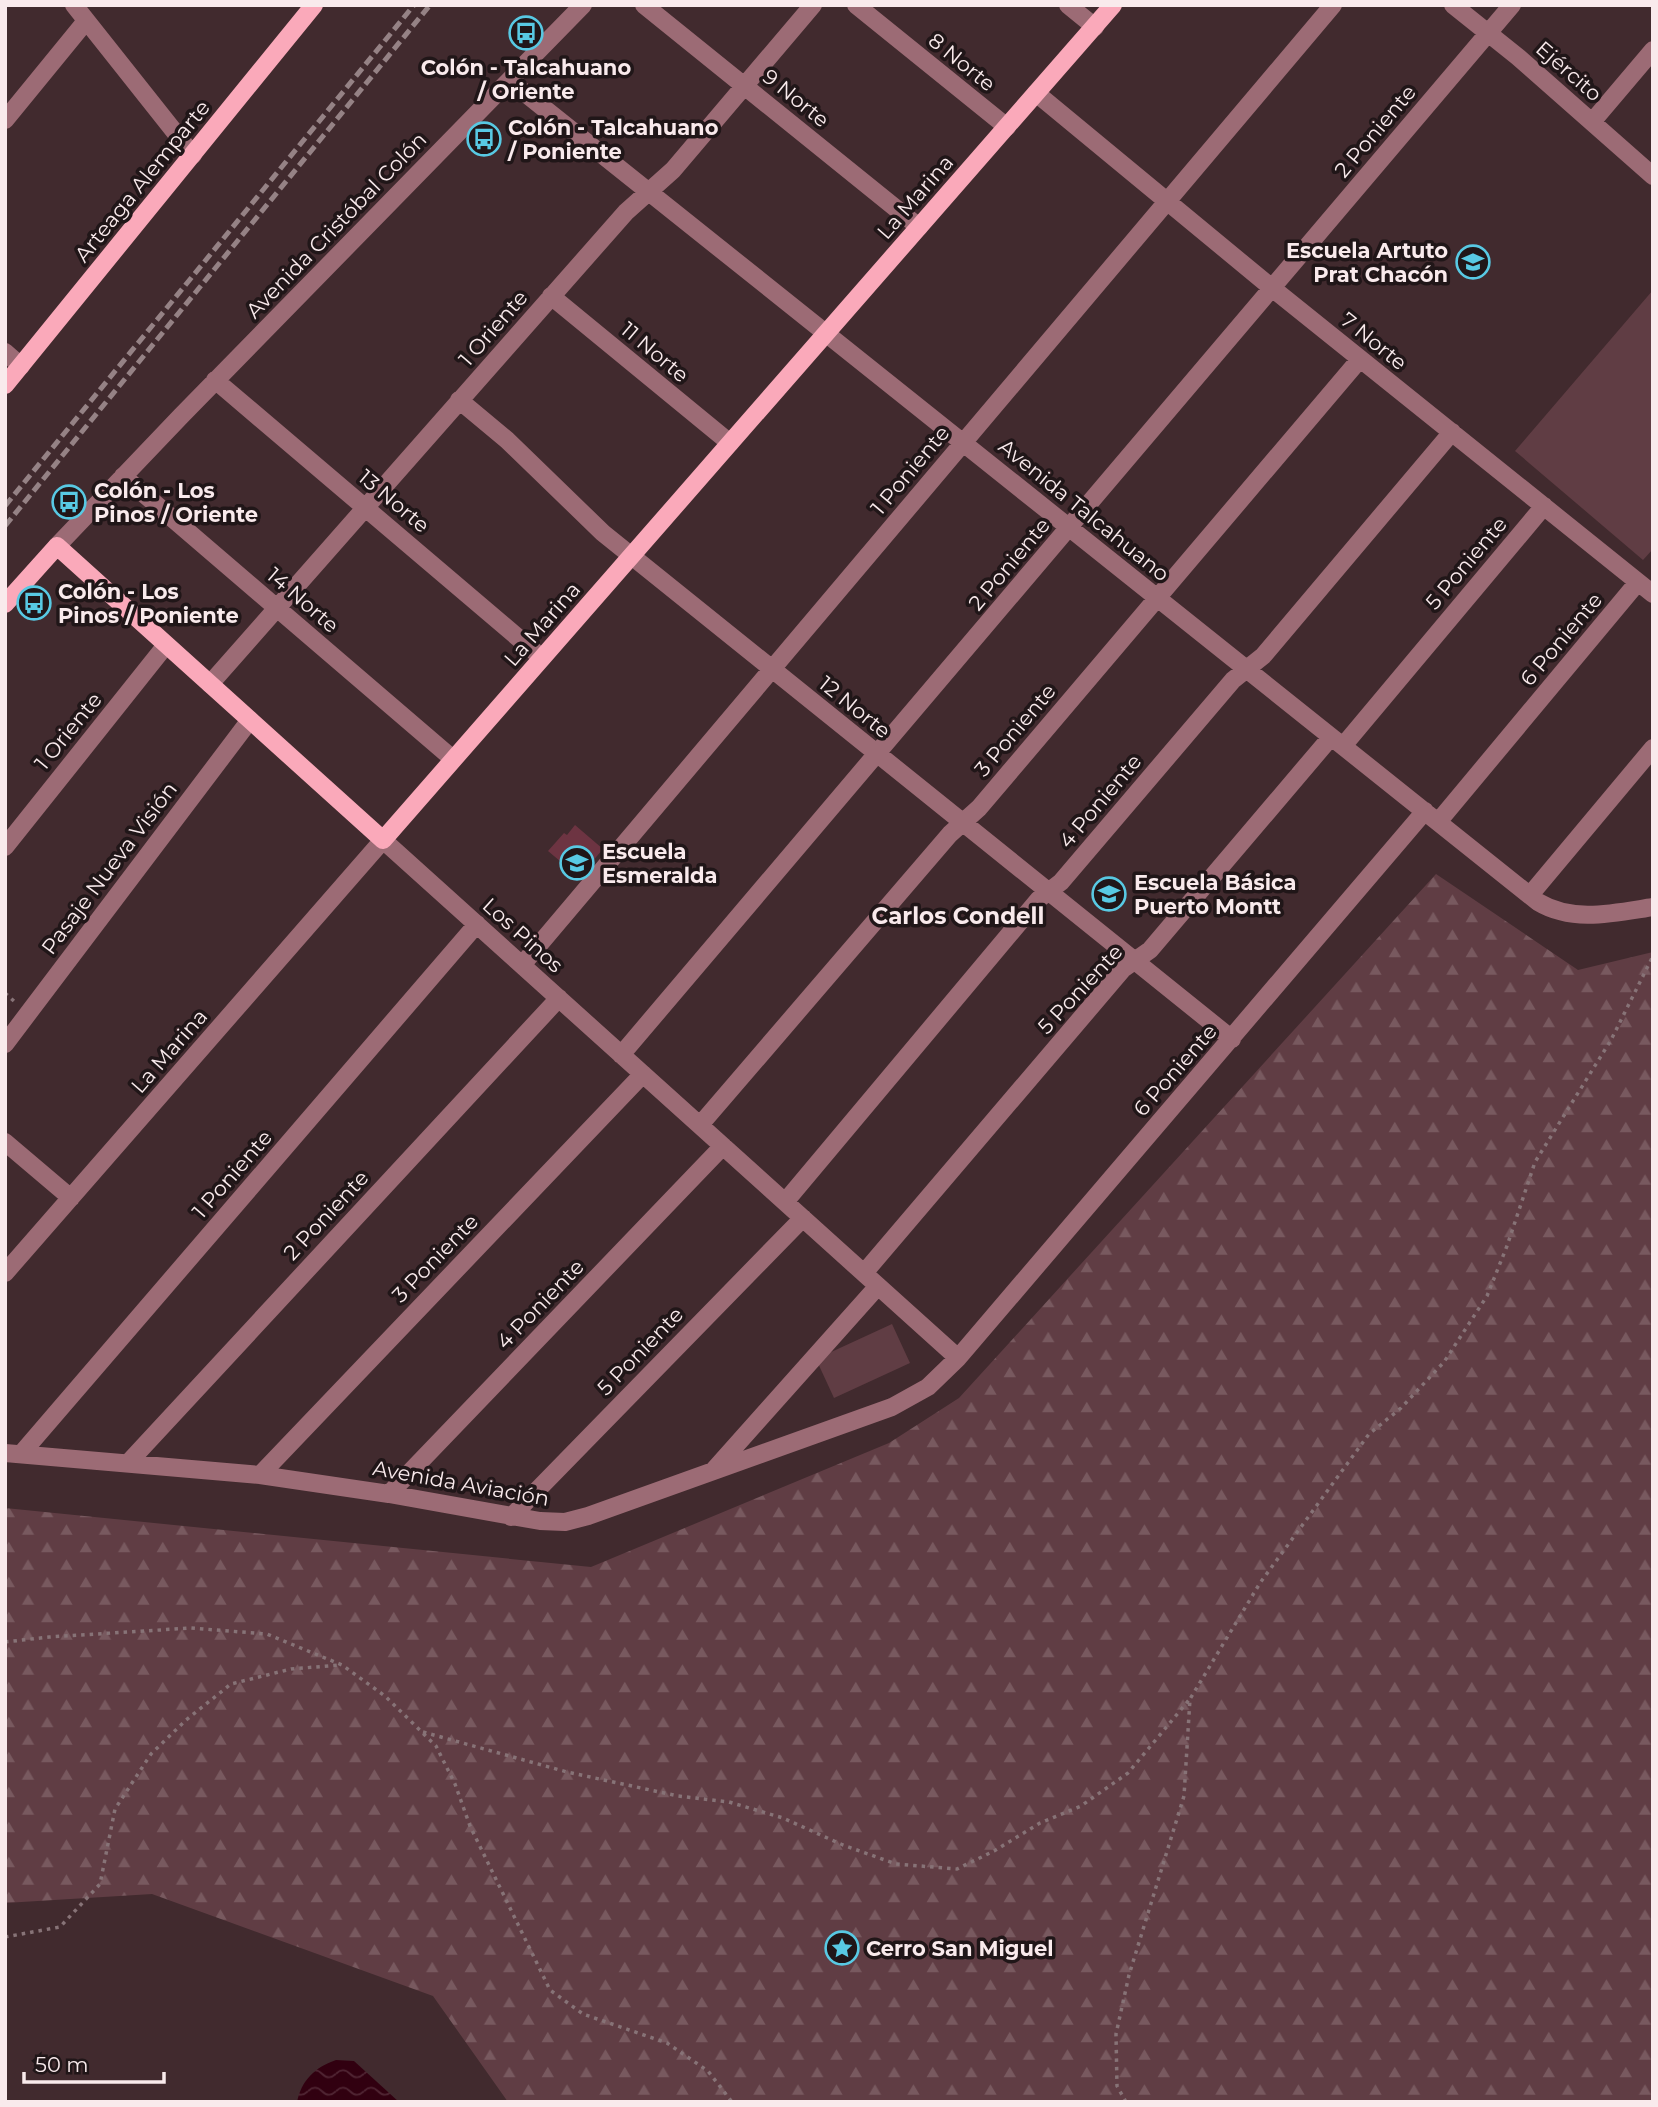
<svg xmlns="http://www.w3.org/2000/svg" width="1658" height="2107" font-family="Montserrat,sans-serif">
<defs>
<pattern id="forest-firs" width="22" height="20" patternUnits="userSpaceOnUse" patternTransform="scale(1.75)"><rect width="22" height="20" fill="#603d44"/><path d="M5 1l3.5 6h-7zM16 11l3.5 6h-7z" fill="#78595f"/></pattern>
<pattern id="water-waves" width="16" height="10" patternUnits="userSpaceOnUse" patternTransform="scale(1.75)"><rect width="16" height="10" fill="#310010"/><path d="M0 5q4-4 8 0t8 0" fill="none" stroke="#502533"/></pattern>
</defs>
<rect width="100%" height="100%" fill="#412a2e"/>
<!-- forest -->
<path fill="url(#forest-firs)" d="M1436,874l142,96 75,-18v1150h-1145l-75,-106 -281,-102 -147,9v-395l586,59 298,-124 70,-45z"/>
<!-- pitch -->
<path fill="#603d44" d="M1653,290v259l-10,11 -128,-109z
M892,1324l18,39 -76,35 -18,-39z"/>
<!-- water -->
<path fill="url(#water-waves)" d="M336,2060l18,1 45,41h-102c4,-21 18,-35 39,-42z"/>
<!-- building -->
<path fill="#6d3442" d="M575,825l28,24 -24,28 -31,-26 16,-18 3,2z"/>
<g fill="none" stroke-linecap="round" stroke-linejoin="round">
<!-- path -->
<path stroke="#877377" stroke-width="3.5" stroke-dasharray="3.5 5" stroke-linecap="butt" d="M5,993l11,10
M5,1642l44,-5 142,-9 76,6 75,31 43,31 51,50 19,38 15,42 80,164 33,24 84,29 41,28 24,31
M423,1732l144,40 111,24 51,6 54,16 60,27 53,19 61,5 37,-18 46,-28 41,-17 47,-33 61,-73
M5,1937l55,-10 40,-43 15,-75 36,-55 35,-34 45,-36 60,-15 49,-4
M1126,2102l-9,-16 -1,-52 13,-59 55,-179 6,-97 70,-116 109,-149 32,-26 43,-46 43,-66 20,-50 28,-84 76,-122 42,-84"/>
<!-- minor -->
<path stroke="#9c6b75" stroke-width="18" d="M74,5l119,150
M644,5l275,222
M856,5l151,122
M1068,5l27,22
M1453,5l65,52 135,119
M510,81l1028,821c35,21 76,11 115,5
M1036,93l236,195 381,306
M5,120l81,-99
M1592,122l61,-72
M551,296l179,147
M5,352l16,14
M215,380l327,278
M459,400l48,40 96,93 629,506
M123,476l330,283
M57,546l124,-130 402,-411
M210,684l416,-472 47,-42 140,-165
M1343,746l201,-240
M1438,822l200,-240
M5,847l161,-202
M1530,895l123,-147
M522,965l811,-960
M5,1044l245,-324
M621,1055l891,-1050
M700,1125l250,-291 29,-26 381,-449
M5,1142l66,56
M785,1202l254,-303 22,-17 172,-202 30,-24 189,-224
M5,1273l378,-433 575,518
M864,1273l259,-304 27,-19 181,-213
M5,1453l255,22 129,19 151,27 25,1 23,-6 304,-109 36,-20 30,-29 467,-547
M21,1454l456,-530
M128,1463l431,-465
M713,1471l165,-185
M260,1475l383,-401
M389,1494l334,-348
M511,1517l292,-299"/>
<!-- major -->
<path stroke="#faa9ba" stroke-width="18" d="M5,385l309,-380
M5,604l52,-58 326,294 730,-835"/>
<!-- rail -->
<path stroke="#958285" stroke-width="5" stroke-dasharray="10 5" stroke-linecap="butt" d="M5,506l409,-501
M5,526l425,-521"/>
</g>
<!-- icons -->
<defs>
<symbol id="bus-ring" viewBox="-11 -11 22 22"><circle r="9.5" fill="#201618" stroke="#58c9e3" stroke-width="1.5"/><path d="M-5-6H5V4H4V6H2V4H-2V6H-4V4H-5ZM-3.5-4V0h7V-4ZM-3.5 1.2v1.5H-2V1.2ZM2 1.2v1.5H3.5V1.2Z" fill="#58c9e3"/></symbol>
<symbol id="school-ring" viewBox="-11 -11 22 22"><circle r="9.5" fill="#201618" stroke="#58c9e3" stroke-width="1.5"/><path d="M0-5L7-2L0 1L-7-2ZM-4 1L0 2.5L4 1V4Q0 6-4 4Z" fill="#58c9e3"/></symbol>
<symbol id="sight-ring" viewBox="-11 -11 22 22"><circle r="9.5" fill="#201618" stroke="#58c9e3" stroke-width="1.5"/><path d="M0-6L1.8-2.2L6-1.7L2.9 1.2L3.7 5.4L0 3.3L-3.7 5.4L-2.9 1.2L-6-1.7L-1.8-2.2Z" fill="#58c9e3"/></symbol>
</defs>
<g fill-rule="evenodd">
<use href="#bus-ring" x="507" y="14" width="38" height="38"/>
<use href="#bus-ring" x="465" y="120" width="38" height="38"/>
<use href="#school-ring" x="1454" y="243" width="38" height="38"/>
<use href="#bus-ring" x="50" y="483" width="38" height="38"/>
<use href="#bus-ring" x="15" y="584" width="38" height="38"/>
<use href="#school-ring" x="558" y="844" width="38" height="38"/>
<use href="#school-ring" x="1090" y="875" width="38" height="38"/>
<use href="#sight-ring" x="823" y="1929" width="38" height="38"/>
</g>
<g text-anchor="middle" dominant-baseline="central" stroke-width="7" stroke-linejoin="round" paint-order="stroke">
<!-- street labels -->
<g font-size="21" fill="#f9eaec" stroke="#201618">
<text transform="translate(962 62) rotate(39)">8 Norte</text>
<text transform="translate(1569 71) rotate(41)">Ejército</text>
<text transform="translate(796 98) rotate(39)">9 Norte</text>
<text transform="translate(1375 131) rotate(-50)">2 Poniente</text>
<text transform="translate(142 181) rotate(-51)">Arteaga Alemparte</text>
<text transform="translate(915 197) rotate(-49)">La Marina</text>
<text transform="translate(336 225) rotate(-46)">Avenida Cristóbal Colón</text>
<text transform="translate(493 328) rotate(-49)">1 Oriente</text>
<text transform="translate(1374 341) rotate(39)">7 Norte</text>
<text transform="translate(655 352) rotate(40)">11 Norte</text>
<text transform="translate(910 470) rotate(-50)">1 Poniente</text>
<text transform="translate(394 501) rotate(40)">13 Norte</text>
<text transform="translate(1084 510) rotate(39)">Avenida Talcahuano</text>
<text transform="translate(1466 563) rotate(-50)">5 Poniente</text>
<text transform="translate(1009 564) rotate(-50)">2 Poniente</text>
<text transform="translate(303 600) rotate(41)">14 Norte</text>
<text transform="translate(542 624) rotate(-49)">La Marina</text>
<text transform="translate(1561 639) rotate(-50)">6 Poniente</text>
<text transform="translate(855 707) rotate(39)">12 Norte</text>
<text transform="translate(1015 730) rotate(-50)">3 Poniente</text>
<text transform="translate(68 731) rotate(-51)">1 Oriente</text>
<text transform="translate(1100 801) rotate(-50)">4 Poniente</text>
<text transform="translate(109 868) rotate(-53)">Pasaje Nueva Visión</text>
<text transform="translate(523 935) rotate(42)">Los Pinos</text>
<text transform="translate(1080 989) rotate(-47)">5 Poniente</text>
<text transform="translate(169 1051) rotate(-49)">La Marina</text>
<text transform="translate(1175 1070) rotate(-49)">6 Poniente</text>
<text transform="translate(232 1174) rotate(-49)">1 Poniente</text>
<text transform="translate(326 1215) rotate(-47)">2 Poniente</text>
<text transform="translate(435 1258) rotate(-46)">3 Poniente</text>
<text transform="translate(540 1304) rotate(-46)">4 Poniente</text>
<text transform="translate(640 1351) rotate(-46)">5 Poniente</text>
<text transform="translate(461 1483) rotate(10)">Avenida Aviación</text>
</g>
<!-- poi labels -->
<g font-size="21" font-weight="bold" fill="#f9eaec" stroke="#201618" text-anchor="start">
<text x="526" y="67" text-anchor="middle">Colón - Talcahuano<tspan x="526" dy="24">/ Oriente</tspan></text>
<text x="508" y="127">Colón - Talcahuano<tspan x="508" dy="24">/ Poniente</tspan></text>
<text x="1448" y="250" text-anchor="end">Escuela Artuto<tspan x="1448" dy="24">Prat Chacón</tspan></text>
<text x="94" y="490">Colón - Los<tspan x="94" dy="24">Pinos / Oriente</tspan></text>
<text x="58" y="591">Colón - Los<tspan x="58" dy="24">Pinos / Poniente</tspan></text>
<text x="602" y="851">Escuela<tspan x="602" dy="24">Esmeralda</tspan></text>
<text x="1134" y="882">Escuela Básica<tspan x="1134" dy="24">Puerto Montt</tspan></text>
<text x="866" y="1948">Cerro San Miguel</text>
</g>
<!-- neighbourhood labels -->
<g font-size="23" font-weight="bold" fill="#f9eaec" stroke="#201618">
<text x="958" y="916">Carlos Condell</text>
</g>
</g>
<!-- border -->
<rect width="1658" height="2107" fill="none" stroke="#f9eaec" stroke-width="14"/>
<!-- scale -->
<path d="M24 2072v10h140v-10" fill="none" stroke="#f9eaec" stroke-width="3.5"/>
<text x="35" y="2072" font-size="21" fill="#f9eaec" stroke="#201618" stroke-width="5" paint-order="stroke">50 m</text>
</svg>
